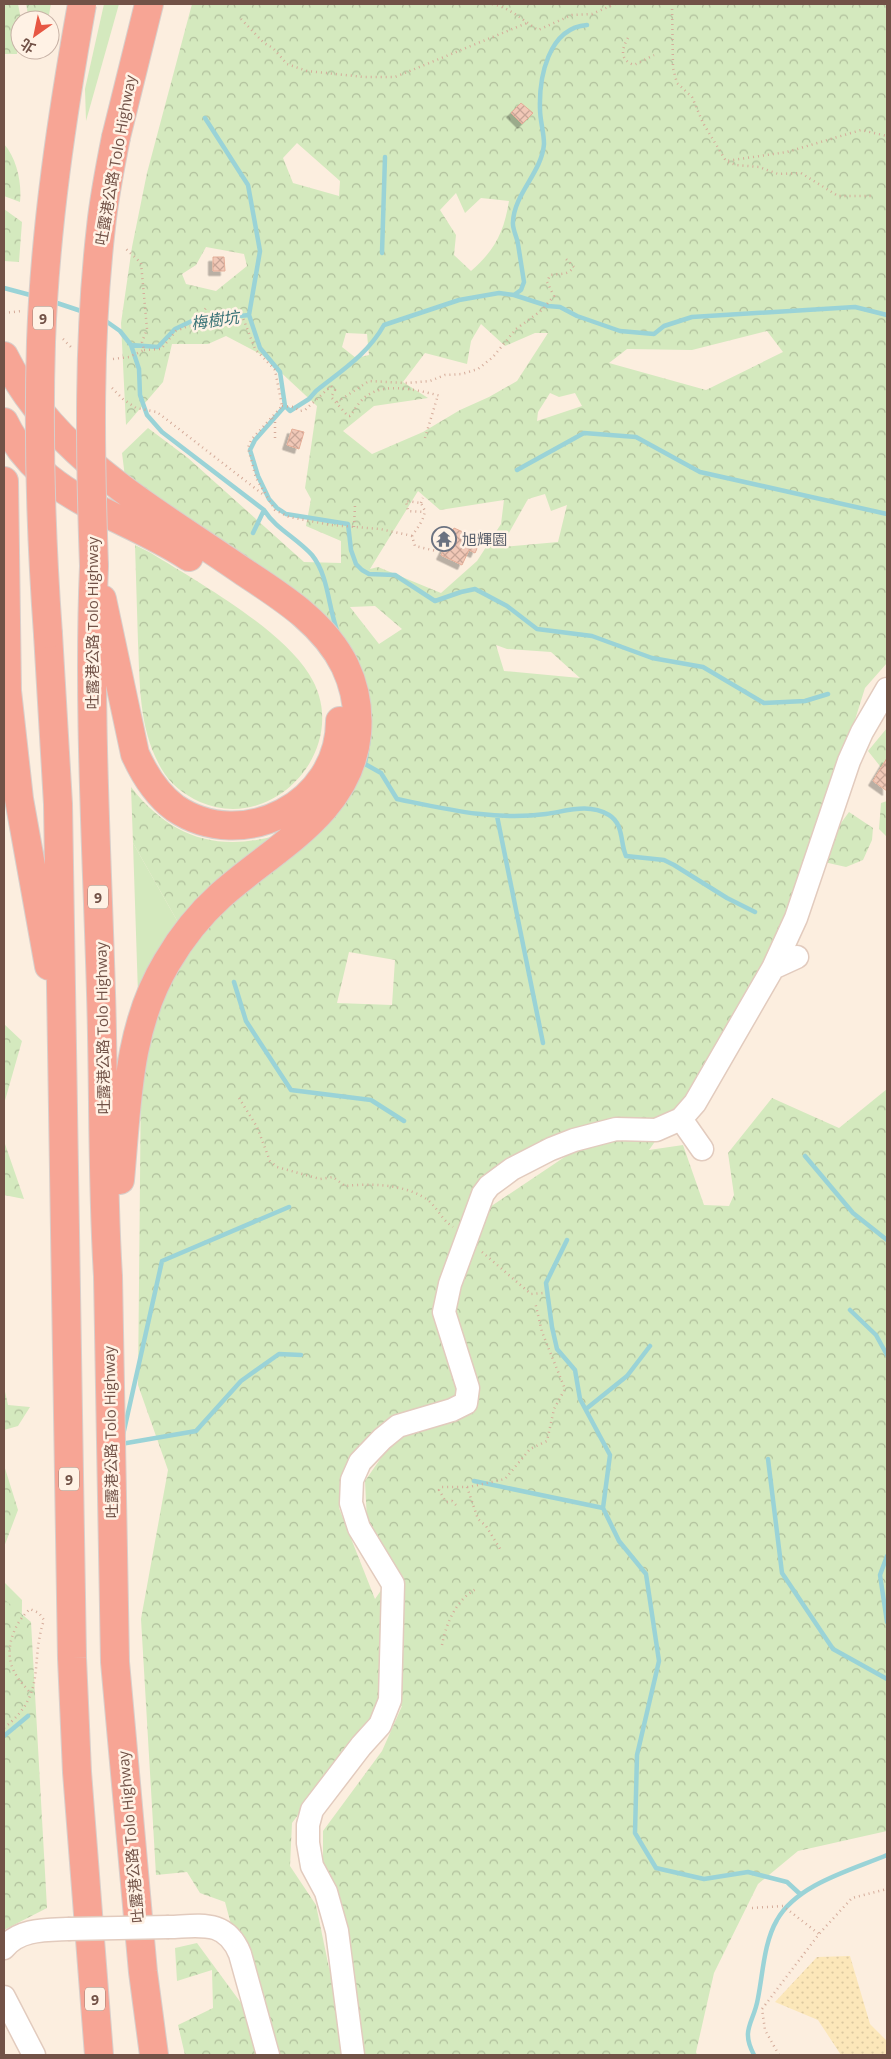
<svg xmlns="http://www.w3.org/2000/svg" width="891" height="2059" font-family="'Open Sans','Noto Sans TC',sans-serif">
<defs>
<pattern id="forest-crowns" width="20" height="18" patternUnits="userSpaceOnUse" patternTransform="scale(1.25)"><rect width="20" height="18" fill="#d4e9be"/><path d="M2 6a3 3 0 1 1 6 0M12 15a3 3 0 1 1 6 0" fill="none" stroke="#b0bf9c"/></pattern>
<pattern id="sand-dots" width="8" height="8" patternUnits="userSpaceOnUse" patternTransform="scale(1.25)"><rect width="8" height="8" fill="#fce7b9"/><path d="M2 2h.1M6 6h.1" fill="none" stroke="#dbc8a0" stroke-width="1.8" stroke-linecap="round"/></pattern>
<pattern id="building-cross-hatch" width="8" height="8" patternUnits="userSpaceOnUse" patternTransform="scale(1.25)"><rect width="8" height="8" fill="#f1c8b7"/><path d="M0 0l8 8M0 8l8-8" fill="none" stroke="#c8a597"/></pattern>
<filter id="shadow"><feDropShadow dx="-4.5" dy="4.5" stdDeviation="0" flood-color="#0004"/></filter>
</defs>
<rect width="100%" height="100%" fill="#fceedf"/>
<!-- green -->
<path fill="#d4e9be" d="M104,4h15l-33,117 -1,-32z
M133,843l46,81 -41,70z
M4,1582l18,18 -1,80 -17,24z"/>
<!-- forest -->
<path fill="url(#forest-crowns)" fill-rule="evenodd" d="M4,4h14l3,15 -4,35h-13z
M26,4h25l-3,16h-19z
M192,4h695v659l-22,25 -67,213 -56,102 -64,106 -29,41 34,-5 21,60 25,1 5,-11 -6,-42 44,-55 67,30 48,-39v742l-89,20 -40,33 -44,89 -18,79 1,3h-512l-7,-30 35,-17 -1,-38 -35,11 -2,-33 22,-5 47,64 -1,-38 -18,-67 -25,-9 -13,-21 -31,3 -15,-256 27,-149 -30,-85 3,-307 7,-42 27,-66 43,-56 106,-87 37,-152 -236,-198 -3,-24 26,-25 40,30 116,104 37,1v-22l-35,-15 5,-27 -6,-11 12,-82 -55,-51 -36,-19 -18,8h-36l-9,38 -37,43 -5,-102 11,-76 15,-74zM297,143l43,38 -1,15 -46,-13 -10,-25zM456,193l9,20 16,-15 28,3c-5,31 -14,49 -38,70l-17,-16 2,-20 -16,-25zM206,247l38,7 3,12 -31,25 -30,-7 -4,-10 14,-9zM481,324l24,22 30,-13h13l-31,48 -28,16 -29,13 -37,22 -51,22 -29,-23 31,-25 54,-8 -25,-16 22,-29 42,11 4,-23zM767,331l16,21 -77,38 -97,-27 18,-14 65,1zM346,333l21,1 2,21 -13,3 -14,-11zM550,393l9,4 16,-4 7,13 -45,15 1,-9zM418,491l22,19 64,-10 -3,24 -24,37 -36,32 -63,-26 -8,2zM545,494l6,17 16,-6 -9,37 -57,5 27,-48zM375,606l27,23 -23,15 -29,-37zM496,645l11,4 44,3 29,26 -76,-7zM349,952l46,8 -3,45 -55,-2zM572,1152l-85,57 -7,-28zM385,1452l-20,29 2,40 24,55 -16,23 -36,-91 11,-43zM402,1706l-20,45 -59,80v36l26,106 -20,-5 -13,-63 -26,-39 2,-43 78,-104z
M4,144c13,15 18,39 16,58l-16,-6z
M4,209l18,13 -3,40 -15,-1z
M135,545l16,8c47,29 129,75 158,121 45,70 -33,161 -109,128 -17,-8 -30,-18 -39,-34 -22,-39 -21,-81 -23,-125 -1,-33 -2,-65 -3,-98z
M887,728v47l-19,-24z
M131,787c38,49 84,65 144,49l-96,88 -46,-81z
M887,801v36l-8,-8 2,-26z
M849,812l24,16 -1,12 -9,20 -17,7 -22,-5 17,-39z
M4,1024l18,17 -18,63z
M4,1123l1,21 19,55 -20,-4z
M4,1387l4,18 22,2 -12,19 -14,4z
M4,1465l14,45 -14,37z
M4,1599l27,23 16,286 -43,22z"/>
<!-- sand -->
<path fill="url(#sand-dots)" d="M850,1956l20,68 17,17v14h-46l-23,-35 -43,-18 42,-45z"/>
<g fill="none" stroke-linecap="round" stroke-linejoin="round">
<!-- stream -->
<path stroke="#9ad3d7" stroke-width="4.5" d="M205,118l43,67 12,66 -11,64
M382,253l3,-96
M4,288l30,8
M514,295l7,-5 3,-8c-2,-13 -4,-26 -6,-38 -1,-7 -6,-16 -5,-22 1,-28 29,-50 31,-78 0,-12 -4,-23 -4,-35 -1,-31 8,-81 47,-84
M51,301l33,11
M103,319l17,12 11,14 27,2 17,-18 17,-8 57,-6 11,33 20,24 5,34 -30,34 -5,10 8,26 11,23 8,9 9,6 62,10 3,26 5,14 6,6 7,4 26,1 40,26 26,-9 14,-3 32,17 30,23 55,7 60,22 51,9 61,36 41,-2 23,-7
M131,345l8,24 1,26 7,20 15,17 102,78c12,19 33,28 48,45 17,21 16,53 26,78
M285,406l5,5 19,-12 7,-8c25,-20 52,-37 68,-66l75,-25 40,-7 15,2 34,11 12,1 17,9 43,15 34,3 10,-8 28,-9 163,-10 32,8
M517,470l67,-37 52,4 64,35 187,42
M253,533l11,-23
M369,738l-4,26 16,9 16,26c49,10 98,22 149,15 21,-3 43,-11 63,1 15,9 11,28 17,41l38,4 10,5 53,33 28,14
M497,816l46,227
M234,982l12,39 45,69 80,10 33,21
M805,1156l48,57 34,27
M567,1240l-21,43 6,44 5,22 18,21 5,29 30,56 -7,53 16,33 27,33 13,87 -22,94 -2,78 21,35 48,11 44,-7 39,10 13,12
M850,1310l26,25 11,20
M586,1409l41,-33 23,-30
M123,1435l39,-174 127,-54
M121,1444l75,-13 45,-50 38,-27 22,1
M768,1459l14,114 51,76 54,30
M474,1481l129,27
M887,1556l-7,19 7,47
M4,1736l24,-20
M754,2055c-14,-26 0,-32 4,-57 5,-25 6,-56 19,-78 20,-36 75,-50 110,-65"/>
</g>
<!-- building -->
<path fill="url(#building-cross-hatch)" stroke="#e4ad97" filter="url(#shadow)" d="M521,103l12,10 -11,11 -11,-11z
M213,257h11l1,14h-12z
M292,429l12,3 -5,17 -12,-4z
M454,528l27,12 -6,13 -6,-3 -7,15 -21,-10z
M887,758v33l-14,-10z"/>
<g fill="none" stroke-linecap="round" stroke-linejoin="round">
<defs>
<path id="minor" d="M773,968l24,-11
M681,1119l21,30
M169,1927c31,-1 57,-8 71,27l28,101
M4,1948c15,-19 41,-18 64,-19
M4,1997l30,58
M353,2055l-16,-124 -11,-39 -14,-26 -4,-23v-18l4,-15 49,-64 19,-21 10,-25 3,-116 -34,-56 -8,-25 1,-23 8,-18 22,-23 16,-13 54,-16 14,-7 2,-15 -24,-76 6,-28 33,-90 6,-8 23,-17 39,-20 23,-9 42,-11 40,1 25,-11 14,-16 78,-135 23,-50 53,-157 13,-29 25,-43"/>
<path id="highway" d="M116,137l33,-133
M4,356c49,100 152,155 240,216 38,25 80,51 101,94 10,21 14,44 12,67 -7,80 -84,115 -137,163 -21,19 -39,42 -53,66 -40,66 -40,144 -47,218
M4,422c39,80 117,90 185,135
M4,481l3,210 12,108 30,167
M94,566c-6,142 3,285 7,427 3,94 1,189 7,283l7,386 28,310 11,83
M102,599l33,155c9,20 21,40 40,54 68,46 165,-4 165,-87
M48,634l10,170 14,854 5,114 22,283"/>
</defs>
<!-- minor casing -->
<use href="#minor" stroke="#e2cbbe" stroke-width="25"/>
<!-- highway casing -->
<use href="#highway" stroke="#d8cfcb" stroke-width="30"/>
<!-- path -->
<path stroke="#d5ac9b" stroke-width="2.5" stroke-dasharray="1 4" stroke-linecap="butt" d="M492,4c19,4 30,16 46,26l34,-15 20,-1 23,-10
M672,4l1,64 4,15 15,14 11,26 23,38 61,-9 74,-22 26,6
M241,19l23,24 9,5 14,16 20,7 57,6h31l132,-54
M628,38c-7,12 -8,22 6,27l20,-10
M728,162l8,3 23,2 19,7 23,-1 37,23h34
M4,313l18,-2
M200,323l2,-10 4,-5
M63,339l8,8
M144,350l17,-1 15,-18 10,-4 57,-9 12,31 20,21 7,36 -31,34 -3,8 8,30 19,32 14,7 42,8 49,4 28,6 4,1 3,10 21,5 5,-5
M113,359l16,-2 15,-7 -2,-8 5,-13 -6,-66 -17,-16
M112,388l11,11 13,9 21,4 108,84
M337,402l32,-21 38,2 23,-2 15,-6 17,-1 16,-5 15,-12 23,-28 26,-19 12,-14 -7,-14 3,-7c11,-2 17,1 24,-8l-8,-8
M282,406l12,1 6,4 5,-1 26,-24 4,4 -4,7 17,19h2c4,-5 7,-11 12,-16 19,-20 55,-10 79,-4
M272,418l3,4v16h4
M425,438l13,-43
M421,503l2,-5
M354,527l1,-22
M412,536c5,-8 11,-14 13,-25l-4,-8 -15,-2 2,10 17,1
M239,1098l18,29 13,34 7,6 43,12 13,-2 12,9c26,-3 62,-2 84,15 9,8 13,19 24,26
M482,1252l49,42 12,-1
M467,1487l11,32 8,7 16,26
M456,1505l-4,-4 -6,1 -7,-12 3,-3h27l36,-8 25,-30 17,-8 7,-32 11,-20 -23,-57 -7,-30
M442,1645c4,-22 15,-47 36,-57
M4,1728c44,-35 25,-63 40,-108l-5,-7 -9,-4c-16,14 -26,40 -17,60 4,10 12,17 18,25
M752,1908l31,-2 36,28
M779,2055l-14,-25 -3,-21 57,-75 33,-36 35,-9"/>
<!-- minor -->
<use href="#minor" stroke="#fff" stroke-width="22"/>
<!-- highway -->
<use href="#highway" stroke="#f7a595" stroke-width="28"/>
<defs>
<path id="minor-bridge" d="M68,1929l101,-2"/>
<path id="highway-bridge" d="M94,566c-4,-113 -6,-226 7,-339 3,-30 9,-60 15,-90
M48,634c-7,-97 -10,-194 -7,-292 4,-113 21,-227 41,-338"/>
</defs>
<!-- minor-bridge casing -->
<use href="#minor-bridge" stroke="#e2cbbe" stroke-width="25" stroke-linecap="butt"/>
<!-- highway-bridge casing -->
<use href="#highway-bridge" stroke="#d8cfcb" stroke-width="30" stroke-linecap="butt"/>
<!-- minor-bridge -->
<use href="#minor-bridge" stroke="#fff" stroke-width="22"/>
<!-- highway-bridge -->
<use href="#highway-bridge" stroke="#f7a595" stroke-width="28"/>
</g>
<!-- icons -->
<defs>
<symbol id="temple-ring" viewBox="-11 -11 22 22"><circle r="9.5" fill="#fff2e5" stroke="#6b7280" stroke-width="1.5"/><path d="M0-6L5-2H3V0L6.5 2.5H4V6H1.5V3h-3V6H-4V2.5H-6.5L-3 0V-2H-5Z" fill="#6b7280"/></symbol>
</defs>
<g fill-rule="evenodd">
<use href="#temple-ring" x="430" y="525" width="28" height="28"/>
</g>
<g text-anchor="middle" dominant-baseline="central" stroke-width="5" stroke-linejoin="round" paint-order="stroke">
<!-- shield labels -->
<g fill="#fff2e5" stroke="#9c8276" stroke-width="1">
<rect x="33" y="306.5" width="20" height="23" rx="4"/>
<rect x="88" y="885.5" width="20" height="23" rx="4"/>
<rect x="59" y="1467.5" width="20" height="23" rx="4"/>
<rect x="85" y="1987.5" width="20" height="23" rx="4"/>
</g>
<g font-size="14" font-weight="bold" fill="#725247">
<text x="43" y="318">9</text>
<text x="98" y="897">9</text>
<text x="69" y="1479">9</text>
<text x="95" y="1999">9</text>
</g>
<!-- street labels -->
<g font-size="15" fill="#725247" stroke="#fff2e5">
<text transform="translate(115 160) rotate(-80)">吐露港公路 Tolo Highway</text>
<text transform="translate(92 623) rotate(-90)">吐露港公路 Tolo Highway</text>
<text transform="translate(102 1028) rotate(-91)">吐露港公路 Tolo Highway</text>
<text transform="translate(110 1432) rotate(-91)">吐露港公路 Tolo Highway</text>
<text transform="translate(130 1837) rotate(-95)">吐露港公路 Tolo Highway</text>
</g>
<!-- worship labels -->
<g font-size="15" fill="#5b616d" stroke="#fff2e5" text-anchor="start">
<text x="462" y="539">旭輝園</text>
</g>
<!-- water labels -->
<g font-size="16" font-style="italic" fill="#3c7478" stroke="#fff2e5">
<text transform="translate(215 320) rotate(-8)">梅樹坑</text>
</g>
</g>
<!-- border -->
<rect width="891" height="2059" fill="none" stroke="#725247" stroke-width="10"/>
<!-- north arrow -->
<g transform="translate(35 35) rotate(213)"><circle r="24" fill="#fff2e5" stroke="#c7b2a6"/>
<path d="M0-4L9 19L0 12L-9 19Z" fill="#e75743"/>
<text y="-8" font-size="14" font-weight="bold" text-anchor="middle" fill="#725247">北</text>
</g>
</svg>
